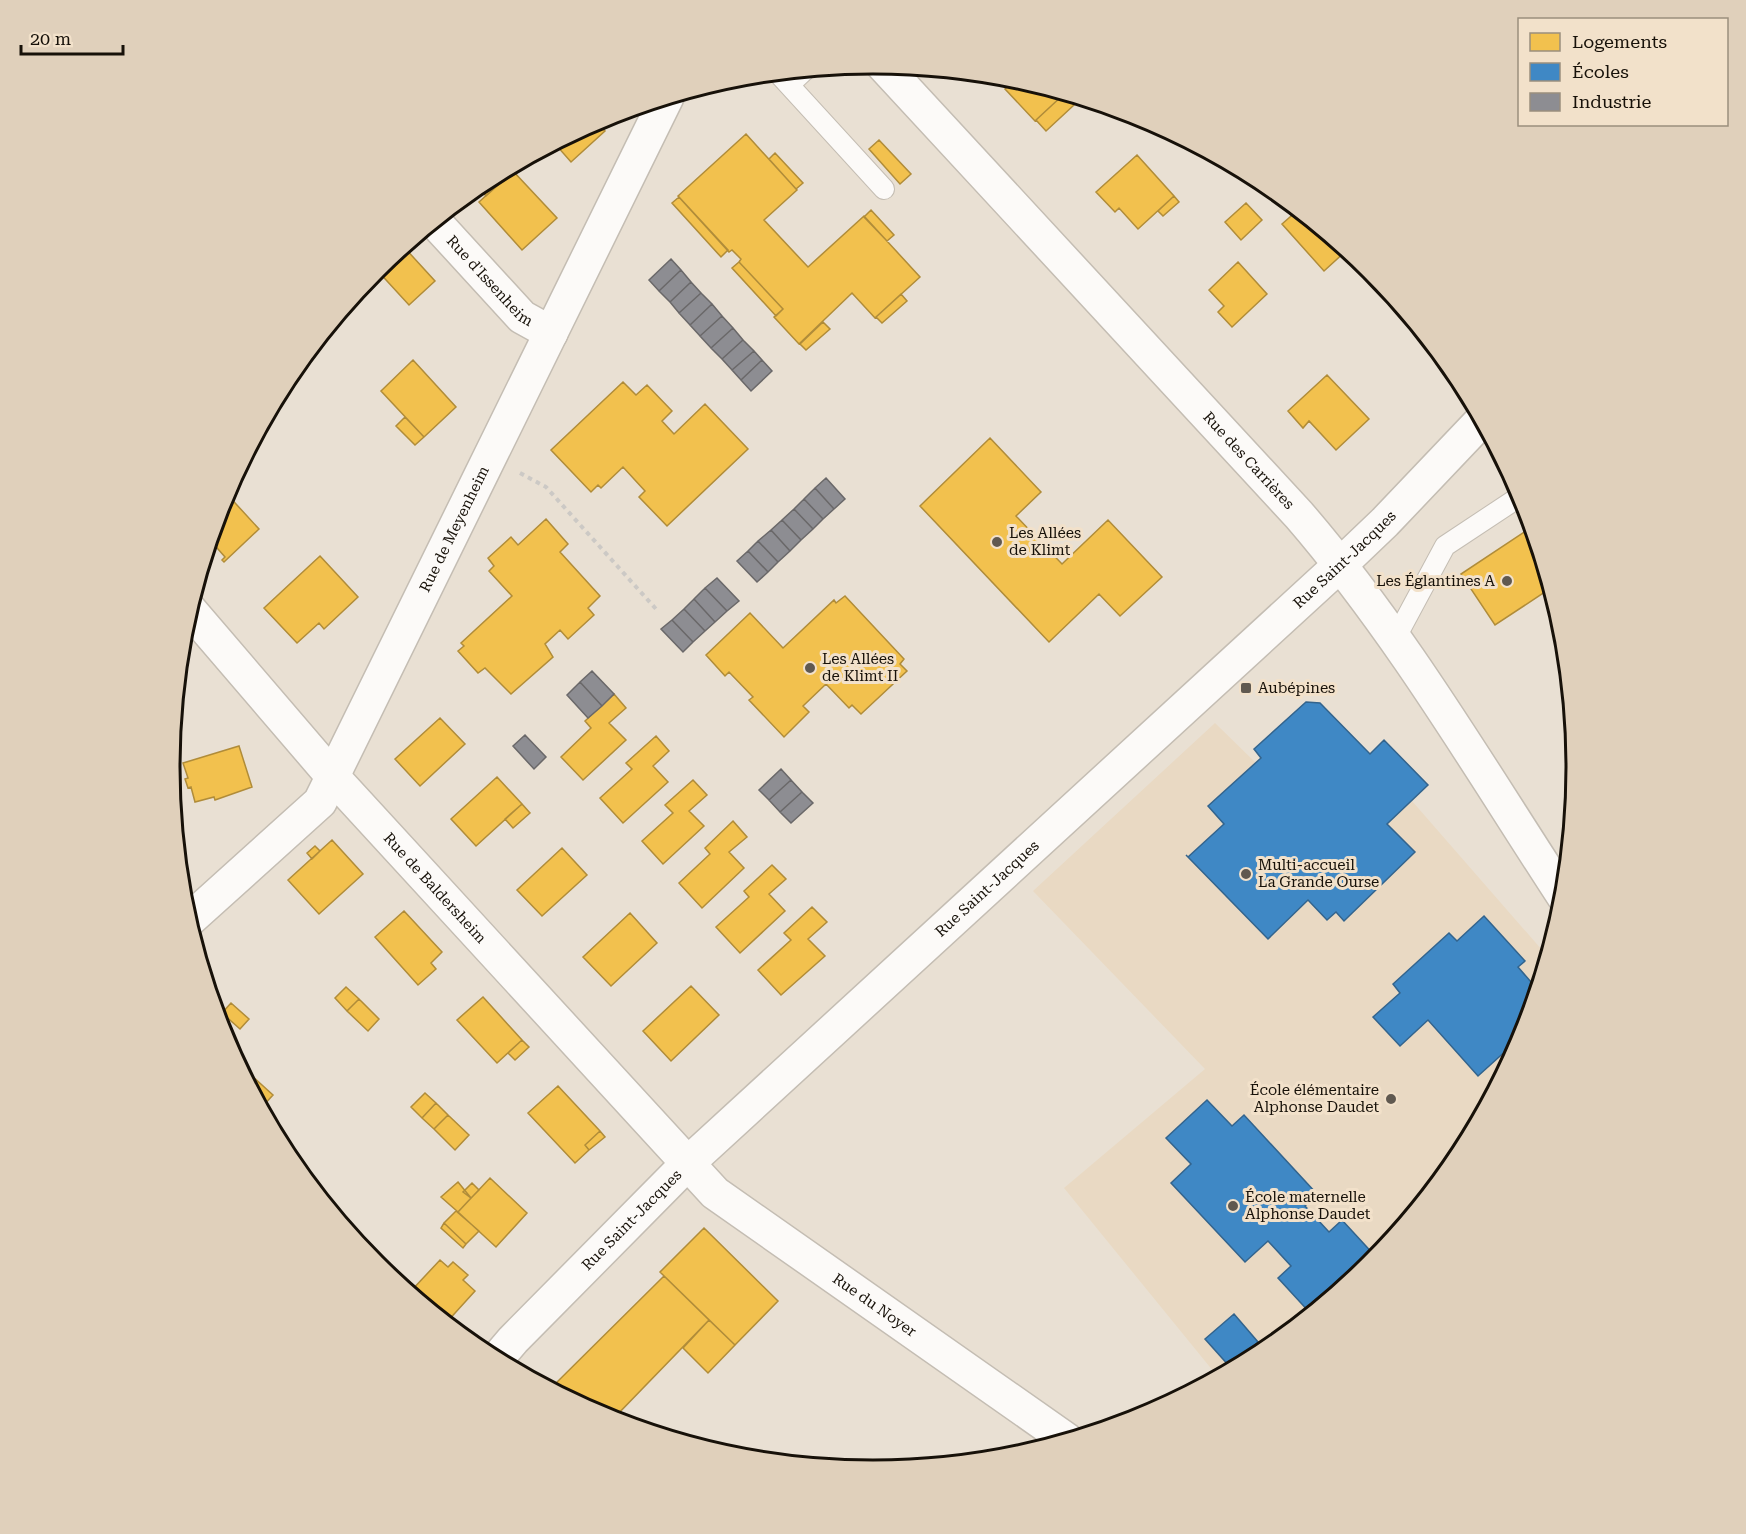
<svg xmlns="http://www.w3.org/2000/svg" width="1746" height="1534" font-family="'Roboto Serif',serif">
<rect width="100%" height="100%" fill="#e9e0d3"/>
<!-- built -->
<path fill="#e9d9c3" d="M1306,702l14,1 50,51 14,-14 44,45 -16,16 130,149 10,-8 -29,95 -65,121 -87,107 -107,88 -46,24 -154,-189 141,-119 -172,-178 182,-168 41,40 5,-5 -7,-9z"/>
<!-- homes -->
<path fill="#f2c14e" stroke="#b08c39" stroke-width="1.5" d="M1017,78l48,15 -30,28 -30,-32z
M1064,94l10,11 -28,26 -10,-11z
M595,121l10,10 -34,31 -14,-16 -6,5 -4,-4z
M746,134l51,56 -33,30 44,47 56,-51 56,61 -45,41 -23,-25 -53,51 -25,-27 9,-8 -44,-47 2,-3 -9,-9 -3,2 -51,-56z
M879,140l32,34 -11,10 -31,-35z
M775,153l28,30 -7,6 -27,-30z
M1137,155l37,41 -36,33 -19,-21 -4,4 -19,-20z
M503,170l5,6 -22,20 -9,-10z
M513,171l44,47 -35,32 -43,-48z
M1174,196l5,6 -16,14 -5,-5z
M679,197l49,53 -7,7 -49,-54z
M1246,203l16,17 -21,20 -16,-18z
M871,210l23,25 -7,6 -23,-24z
M1298,210l49,40 -23,21 -42,-47z
M403,246l32,35 -26,24 -33,-36z
M739,262l44,47 -7,7 -44,-48z
M1238,262l29,32 -35,33 -14,-15 6,-6 -15,-16z
M901,294l6,7 -25,22 -6,-6z
M823,322l7,7 -24,21 -6,-6z
M413,360l43,47 -32,30 -43,-46z
M1327,375l42,44 -33,31 -27,-29 -6,7 -15,-17z
M623,382l13,13 11,-10 25,26 -10,10 12,13 31,-30 43,45 -81,77 -28,-29 6,-6 -22,-24 -22,21 -3,-3 -7,7 -40,-42z
M405,417l19,20 -9,8 -19,-19z
M990,438l51,54 -25,24 46,48 46,-44 54,57 -42,39 -21,-22 -50,48 -129,-136z
M225,492l34,37 -35,33 -2,-2 3,-3 -15,-17z
M546,519l22,25 -8,8 40,44 -12,12 6,7 -26,24 -8,-9 -15,14 8,13 -42,37 -26,-26 -7,5 -20,-22 6,-5 -3,-3 51,-47 -23,-25 5,-5 -6,-8 23,-21 7,8z
M1532,527l19,61 -56,37 -34,-51z
M320,556l38,41 -34,32 -5,-6 -22,20 -33,-35z
M845,596l59,63 -4,5 7,7 -46,43 -9,-9 -3,3 -23,-24 -23,22 6,6 -25,25 -35,-37 4,-3 -24,-25 -4,4 -19,-21 44,-42 33,35 51,-48 2,3z
M614,694l12,14 -17,15 17,17 -43,40 -22,-23 30,-29 -6,-7z
M440,718l25,26 -45,42 -25,-27z
M656,736l13,15 -16,15 15,16 -45,41 -23,-25 32,-29 -6,-6z
M239,746l13,41 -37,13 -1,-3 -19,5 -4,-15 -3,1 -3,-9 3,-1 -5,-15z
M497,777l25,27 -46,42 -25,-27z
M693,780l14,15 -18,16 15,15 -41,38 -21,-23 31,-28 -8,-8z
M522,804l8,9 -17,15 -8,-9z
M733,821l14,16 -18,15 15,16 -42,40 -23,-25 31,-29 -5,-6z
M332,840l31,34 -44,40 -31,-34z
M315,846l5,5 -8,8 -5,-6z
M562,848l25,27 -45,41 -25,-26z
M772,865l14,14 -17,15 16,17 -45,42 -24,-26 33,-30 -5,-6z
M812,907l15,15 -19,17 17,17 -44,39 -23,-25 33,-30 -7,-7z
M404,911l38,41 -11,11 5,6 -18,16 -43,-48z
M630,913l27,30 -46,43 -28,-29z
M691,986l28,29 -48,46 -28,-30z
M346,987l13,12 -12,12 -12,-13z
M483,997l39,43 -25,23 -40,-43z
M359,999l20,20 -11,12 -21,-20z
M231,1003l18,16 -9,10 -18,-16z
M522,1040l7,7 -14,13 -7,-7z
M241,1066l32,29 -12,13 -22,-40z
M558,1086l42,45 -15,14 4,5 -14,13 -47,-50z
M425,1093l11,10 -14,15 -11,-11z
M436,1103l12,12 -14,14 -12,-11z
M448,1115l21,20 -14,15 -21,-21z
M600,1131l5,6 -16,13 -4,-5z
M490,1178l37,35 -31,34 -38,-35z
M458,1182l13,16 -13,14 -17,-15z
M472,1183l7,7 -8,8 -8,-6z
M456,1211l23,20 -13,13 -22,-21z
M444,1223l22,21 -3,4 -22,-20z
M704,1228l74,73 -43,44 -75,-73z
M440,1260l8,7 5,-5 15,13 -5,5 12,11 -29,32 -35,-32z
M664,1276l45,44 -97,100 -62,-31z
M709,1320l26,25 -27,28 -25,-25z"/>
<!-- schools -->
<path fill="#3f88c5" stroke="#33648d" stroke-width="1.5" d="M1306,702l14,1 50,51 14,-14 44,45 -41,39 28,28 -71,69 -8,-9 -9,8 -19,-20 -40,39 -82,-84 2,2 36,-33 -16,-18 53,-48 -7,-9z
M1484,916l41,45 -7,6 13,15 12,-10 -20,65 -9,17 -5,-6 -31,28 -50,-56 -28,26 -27,-29 27,-24 -7,-9 56,-51 8,8z
M1207,1100l25,26 12,-11 73,79 -12,12 24,26 13,-12 34,37 -65,57 -33,-36 13,-12 -23,-25 -23,21 -74,-79 20,-19 -25,-26z
M1234,1314l24,28 -28,25 -25,-28z"/>
<!-- industry -->
<path fill="#8d8d92" stroke="#6a6869" stroke-width="1.5" d="M671,259l10,11 -22,21 -10,-11z
M681,270l10,12 -21,20 -11,-11z
M691,282l10,11 -22,20 -9,-11z
M701,293l11,11 -22,21 -11,-12z
M712,304l10,12 -22,20 -10,-11z
M722,316l11,12 -22,20 -11,-12z
M733,328l10,12 -21,19 -11,-11z
M743,340l11,11 -22,19 -10,-11z
M754,351l8,9 -21,20 -9,-10z
M762,360l10,11 -21,20 -10,-11z
M826,478l19,21 -11,10 -19,-21z
M815,488l19,21 -11,10 -19,-20z
M804,499l19,20 -10,10 -19,-20z
M794,509l19,20 -12,11 -19,-20z
M782,520l19,20 -11,11 -19,-21z
M771,530l19,21 -12,11 -20,-21z
M758,541l20,21 -10,10 -20,-21z
M748,551l20,21 -11,10 -20,-21z
M717,578l22,23 -12,10 -22,-23z
M705,588l22,23 -12,11 -21,-23z
M694,599l21,23 -10,9 -21,-22z
M684,609l21,22 -12,11 -21,-22z
M672,620l21,22 -10,10 -22,-23z
M592,671l22,23 -12,12 -22,-24z
M580,682l22,24 -14,12 -21,-23z
M525,735l21,22 -12,12 -21,-23z
M781,769l10,11 -22,20 -10,-10z
M791,780l11,12 -22,20 -11,-12z
M802,792l11,11 -22,20 -11,-11z"/>
<g fill="none" stroke-linecap="round" stroke-linejoin="round">
<defs>
<path id="service" d="M777,72l107,117
M789,85l16,-15
M1395,639l50,-93 77,-51"/>
<g id="minor">
<path id="s1" d="M882,64l417,451c101,117 180,252 265,382"/>
<path id="s2" d="M434,221l88,96 29,16"/>
<path id="s3" d="M189,609l144,168 382,416 352,247"/>
<path id="s4" d="M188,921l132,-119 347,-705"/>
<path id="s5" d="M496,1360l17,-20 175,-177 653,-599 44,-42 97,-102"/>
</g>
</defs>
<!-- service casing -->
<use href="#service" stroke="#c4bdb3" stroke-width="22"/>
<!-- minor casing -->
<use href="#minor" stroke="#c4bdb3" stroke-width="36"/>
<!-- path -->
<path stroke="#ccc9c5" stroke-width="4" stroke-dasharray="4.5 4.5" stroke-linecap="butt" d="M520,473l26,14 110,122"/>
<!-- service -->
<use href="#service" stroke="#fcfaf8" stroke-width="20"/>
<!-- minor -->
<use href="#minor" stroke="#fcfaf8" stroke-width="33"/>
</g>
<!-- markers -->
<g fill="#605950" stroke="#f2e1ca" stroke-width="2">
<circle cx="997" cy="542" r="6"/>
<circle cx="1507" cy="581" r="6"/>
<circle cx="810" cy="668" r="6"/>
<rect x="1240" y="682" width="12" height="12" rx="3"/>
<circle cx="1246" cy="874" r="6"/>
<circle cx="1391" cy="1099" r="6"/>
<circle cx="1233" cy="1206" r="6"/>
</g>
<g text-anchor="middle" dominant-baseline="central" stroke-width="6" stroke-linejoin="round" paint-order="stroke">
<!-- street labels -->
<g font-size="15" fill="#171109" stroke="#f2e1ca">
<text stroke="none"><textPath href="#s2" startOffset="82">Rue d'Issenheim</textPath></text>
<text stroke="none"><textPath href="#s1" startOffset="540">Rue des Carrières</textPath></text>
<text stroke="none"><textPath href="#s4" startOffset="482">Rue de Meyenheim</textPath></text>
<text stroke="none"><textPath href="#s5" startOffset="1167">Rue Saint-Jacques</textPath></text>
<text stroke="none"><textPath href="#s3" startOffset="372">Rue de Baldersheim</textPath></text>
<text stroke="none"><textPath href="#s5" startOffset="681">Rue Saint-Jacques</textPath></text>
<text stroke="none"><textPath href="#s5" startOffset="195">Rue Saint-Jacques</textPath></text>
<text stroke="none"><textPath href="#s3" startOffset="981">Rue du Noyer</textPath></text>
</g>
<!-- poi labels -->
<g font-size="15" fill="#171109" stroke="#f2e1ca" text-anchor="start">
<text x="1009" y="533">Les Allées<tspan x="1009" dy="17">de Klimt</tspan></text>
<text x="1495" y="581" text-anchor="end">Les Églantines A</text>
<text x="822" y="659">Les Allées<tspan x="822" dy="17">de Klimt II</tspan></text>
<text x="1258" y="688">Aubépines</text>
<text x="1258" y="865">Multi-accueil<tspan x="1258" dy="17">La Grande Ourse</tspan></text>
<text x="1379" y="1090" text-anchor="end">École élémentaire<tspan x="1379" dy="17">Alphonse Daudet</tspan></text>
<text x="1245" y="1197">École maternelle<tspan x="1245" dy="17">Alphonse Daudet</tspan></text>
</g>
</g>
<!-- crop -->
<path d="M0 0H1746V1534H0ZM180 767a693 693 0 1 1 1386 0a693 693 0 1 1-1386 0Z" fill="#e0d0bb" fill-rule="evenodd"/>
<path fill="none" stroke="#171109" stroke-width="3" d="M180 767a693 693 0 1 1 1386 0a693 693 0 1 1-1386 0Z"/>
<!-- legend -->
<rect x="1518" y="18" width="210" height="108" fill="#f2e1ca" stroke="#9a8e7d" stroke-width="1.5"/>
<rect x="1530" y="33" width="30" height="18" fill="#f2c14e" stroke="#9a8e7d" stroke-width="1.5"/>
<text x="1572" y="48" font-size="18" fill="#171109">Logements</text>
<rect x="1530" y="63" width="30" height="18" fill="#3f88c5" stroke="#9a8e7d" stroke-width="1.5"/>
<text x="1572" y="78" font-size="18" fill="#171109">Écoles</text>
<rect x="1530" y="93" width="30" height="18" fill="#8d8d92" stroke="#9a8e7d" stroke-width="1.5"/>
<text x="1572" y="108" font-size="18" fill="#171109">Industrie</text>
<!-- scale -->
<path d="M21 45v9h102v-9" fill="none" stroke="#171109" stroke-width="3"/>
<text x="30" y="45" font-size="18" fill="#171109" stroke="#f2e1ca" stroke-width="4.5" paint-order="stroke">20 m</text>
</svg>
